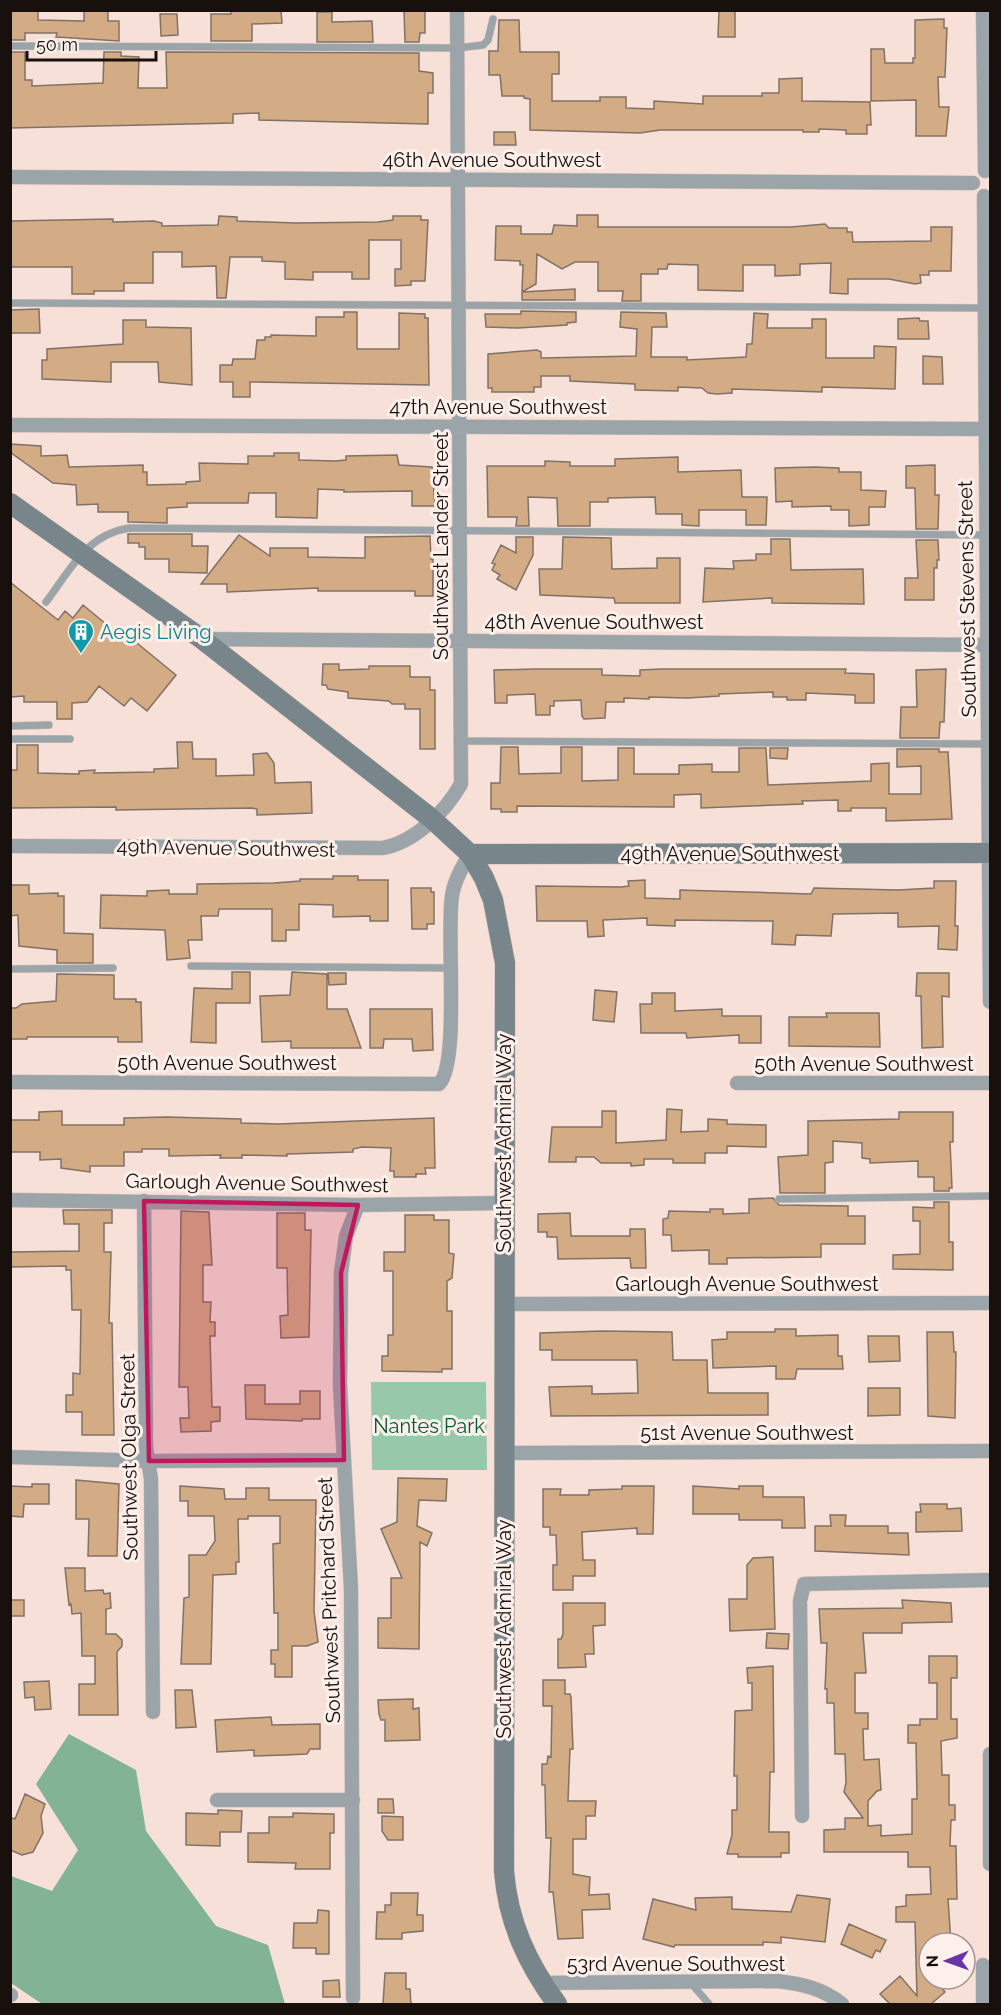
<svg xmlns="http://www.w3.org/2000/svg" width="1001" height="2015" font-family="Raleway,sans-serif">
<rect width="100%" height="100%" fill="#f6e0d7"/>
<!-- green -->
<path fill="#98c8aa" d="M371,1382h115l1,88h-115z"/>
<!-- forest -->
<path fill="#81b394" d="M69,1734l67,36 10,61 70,95 52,19 17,59h-243l-31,-21v-107l41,15 26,-41 -42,-66z"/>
<!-- building -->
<path fill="#d3ab85" stroke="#817265" stroke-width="1.5" d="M10,10h28v10l46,1v-11h24v11h11v20l-63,-4 1,-4h-32v7h-15z
M231,10h50l1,13 -30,1v17h-41v-27h20z
M404,10h21v23h-5l-1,9h-14z
M719,10h16v27h-17z
M317,12h15v10l40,-1 1,21h-56z
M160,14h17l1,21 -17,1z
M944,19v9h3l-2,49h-7l1,30h10l-3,29h-30v-36l-45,1v-52h13l1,14h28v-5h2v-38z
M499,20h20l1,32h39v22h-7v27h48v-4h26v11l28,1v-8l49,3v-8h59v-3h17v-14l23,-1v23l68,1 1,23h-4v9h-21v-4l-27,-1v3h-16v-2h-143l-20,3 -110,-3v-31l-6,-1v-2h-22l-2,-21h-11v-24h9z
M10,52h15v28h7v6l71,-3 1,-31h17v4l18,1 -1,31h29l-1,-36 253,1v18l14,2v20h-5v31l-169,-4v-7l-26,1v9l-223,5z
M494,132h21l1,13h-22z
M577,215h21v12h193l34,-3 4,4h18v4h5l1,10 78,-1v-14h21l-1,44h-22v4h-9l1,8 -6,1 -26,-5h-41v15l-18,-1 1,-30 -31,1v11l-25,1v-11h-32v26l-45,-1v-25l-30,-1 -1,5h-9v5h-17v27h-19l1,-10h-25v-29h-23l-13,7 -25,-15 -1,30 -14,8 1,-27h-3v-4l-25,-1 1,-34h25v8h31l2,-9 23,1z
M219,216l18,1v4l59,2 82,-1 15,-2v-4h28v4h7l-3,61h-14v4l-16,1v-17h6v-29h-32v39h-17v-7h-39v8l-28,-1v-17l-23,-1v-4h-32l-4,41h-9l-1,-32 -34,1v-15h-29v31h-29v8h-30v3h-22v-27h-62v-46l103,-2v3l41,-1 8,2v3l56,-1z
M575,289v11h-53v-8z
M39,309l1,24h-30v-23z
M521,311l55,1v10l-9,1v2l-49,3 -32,-1 -1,-13h36z
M344,312h13v37h42v-36l26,1v4h3l1,67 -179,-3v15h-17v-15h-13v-17h12l1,-6h22l2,-19h8v-3h6v-2l45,1v-19h28z
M621,312l45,1 1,14h-15l-1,30h36v3l59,-3 1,-13h5l2,-31 14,1 -1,14h45v-9h14v39h48v-12l22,1 -1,42 -73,-2v5l-90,-3v4l-15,1 -9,-1 -6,-5 -24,-1v4l-43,-1v-6l-65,-3v-5h-29v11h-7v5h-42v-4h-4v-34l49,-4 4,2v6l95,-2 1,-27 -17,-2z
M919,318l1,3h8l1,18h-31v-20z
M123,320h23v7l45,1 1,57 -33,-3 -1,-20h-47v20l-69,-3v-19h5v-11l76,-5z
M923,356l19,1 1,27h-20z
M10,444l31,2v10l26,-1 2,12 74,-2v7h4v13l39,-1v-2l14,-1 -1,-18 49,1v-8h26v-3h25v7l36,1 11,-1v-4l51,-1 2,10 33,2 3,39h-23v-15l-68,1v-2l-26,-1 -1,29 -41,-1v-24h-27l-1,10h-61v4l-20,1v15l-39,-1v-10h-30v-8l-21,1 -1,-20 -23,-2 -43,-31z
M678,457v15l63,-2 1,27h25l-1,28h-20v-15h-47v16l-17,-1v-11h-26l-1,-17 -47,1v4h-18v24h-32l-1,-28 -29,-1 1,29h-13l1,-9h-29l-1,-51h58v-5l25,1v4h45v-7z
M935,465v30h4l-1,34h-22l-1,-41h-9v-22z
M815,467l24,1v4h22v18l25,1 -1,16h-16v18l-20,1v-16h-18v-4l-39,1v-6l-16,1 -1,-34z
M128,534h64v12h16l-1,27 -38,-1v-13h-24v-12h-6v-4h-11z
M239,535l31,21v-8h38v9l57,1v-21l65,-1 1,23h2v37h-18v-5h-97v-3l-91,4v-8h-26z
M516,537h17v18l-17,35 -19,-11 3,-4 -8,-5 3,-6 -3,-1 9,-18 15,8z
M563,537l48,1 1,31 45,-1v-10h23v45h-65l-1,-5 -74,-3 -1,-26h23z
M771,539h19l1,31 72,-1 1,35 -92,-1v-5l-69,4 2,-34 29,1 -1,-8 23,-1v-6h15z
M916,540h22l1,20h-2v8h-3v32h-29v-22h13z
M10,582l48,38 7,-9 8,7 10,-13 35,29 3,-4 55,45 -29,36 -16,-13 -7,8 -25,-20 -12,16 -15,1v16h-15v-17h-33v-6l-14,1z
M323,664h16v6l30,-1v-3h41v11h20v13h5v59h-15v-40h-15v-5h-13l-3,-3 -41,-3v-6l-20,-3 -2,-4h-4z
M536,669h66v6l38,1v-6l22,-1h184l-1,4 29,1v29h-19v-8l-49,-2v7h-19v-3h-14v-5l-54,2v2l-31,2 -39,-1v2l-25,-1v4h-18l-1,16 -21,1 -2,-3 -1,-16 -27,1v5h-4v9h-14l-1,-21 -28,1v8h-12l-1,-33z
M946,669l-2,53h-4l-1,16h-39l1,-31h16l-1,-37z
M177,742h15l1,17h23v17l38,-1 -1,-21 14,-1 7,10 1,20 36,-1 1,31 -55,2v-6l-5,-1 -136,2v-3l-106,1v-38h7v-25h21v28l41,1v-3l16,-1 -1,3 60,-1v-3l24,-1z
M501,747h17l1,27 42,-1v-26h21v34l36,-1v-32h16v26h45v-9l33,-1v8h27v-24h27l2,37 103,-4v-17l18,-1v31h32v-28l-24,1v-18h42v3h9l4,67 -66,2v-13h-35v3h-13v-11l-36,1 1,3 -102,4v-14l-27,1v12l-157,-1v6h-16v-3h-10v-26h9z
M770,748h18l-1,11 -17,-1z
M333,876h25v4h30v41h-18v-5l-37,1v-12l-34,-1v26h-13v11h-14v-32h-53l-1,7h-17l1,24h-14l2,18 -23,2 -2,-30 -65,-2 1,-33 46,1v-5l22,-1v4h28v-10l77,-1 26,-2v-2h33z
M645,880v18l35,1v-9l131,4 3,-6 84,2 36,-2v-7h22l-1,45h3l-1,24 -19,-1 1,-23 -41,1v-14l-65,1 -2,22 -35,-1 -1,10 -23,-1 1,-23 -98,-1v6l-28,-1v-7l-44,2 1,16 -16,1 -1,-16h-50l-1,-35 85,1 8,-1 -1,-5z
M10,885h19v9l29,-1v3h6v37l29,1v29h-36v-13l-38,-4 -1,-31 -8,1z
M411,888h20v4h3v32h-7v5h-15z
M232,972h18v31h-34v40l-25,-1 3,-54 38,1z
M292,972l35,2v35h20l14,39h-70v-7l-29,1 -2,-46 30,-1z
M328,973h18v11l-17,1z
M917,973h32v24l-7,-1 1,51 -21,1 -1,-52h-5z
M57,974l57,1v24h22v3h5l1,40h-24v-5h-91v2h-17v-31h6l6,-4 34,-3z
M595,990l22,2 -3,30 -21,-2z
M652,993h23v18l47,-2v7h39v27h-22v-8l-52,3 -1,-5h-45l-1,-29h12z
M370,1009h62l1,41 -20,1 -1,-12h-28l-1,9h-13z
M826,1013h53l1,34 -91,-1v-29h38z
M667,1109l15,1 -1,22 27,-1v-12l19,1v4l39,1v22l-39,-1v7h-22v10h-32v-4h-29v6l-13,1v-3h-30l-7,-6h-18v5h-27l3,-35h50v-16h14v32l50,-3z
M62,1111v14h62v-7l43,-1 74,2v4l37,1 156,-6 1,50h-10l1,6h-10v3h-22v-6h-4l1,-23 -29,-1 -9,2v3l-66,2v2l-45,-1v3h-22l1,-3 -52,1v-7h-27v3h-18v14h-34v6l-29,-4v-9l-21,1v-8h-30v-32h29v-8z
M899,1112h54v30h-3l2,46h-3v3h-15v-14h-16v-16l-48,2v-4l-8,-1v-15l-29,-2v21l-8,1v30h-45l-2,-36 30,-2v-34l91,-2z
M773,1198l6,7 69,1v10h17v28h-44v13l-94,1v6h-18v-14l-37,1 -1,-16h-8v-16l5,-1 1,-7 41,1v-3h13v5l26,-1v-14z
M934,1202h15v40h4v28l-60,-1v-14l27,-1v-33h-7v-14l21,1z
M63,1210h49v13h-8v29h7l-2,71h3l2,112h-32v-23h-16v-17h7v-22l7,1 1,-64h-9l-1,-40h-5v-4l-56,1v-15l69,-1v-27h-15z
M181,1211l28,1 3,53h-9v37h8l-1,20h5v14h-5l2,71h8v14l-9,1v9l-30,1 -1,-14h9l-1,-31h-9z
M277,1213h28v17h6l-2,107 -28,1 -1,-22 8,-1 -1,-47h-10z
M570,1213l1,23h59v-7h15l1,39h-15l-1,-10 -72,1 -1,-22h-10v-5h-9v-18z
M405,1215h29v5h15v33l5,1 -2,24 -5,3v30h5v58h-10v3l-60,-1v-15h6v-21h5v-64h-9v-19h21z
M775,1329h21v7l42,-1v21h4l1,13h-46l-2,10h-19v-13l-63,2 -1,-28 15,-1v-7h48z
M602,1331l70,1 1,28h34l1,33h60v22l-217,1 -2,-29 43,-1v8l46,-1 -1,-33h-85v-10h-12v-17z
M927,1332h26l1,20h2l-1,66 -27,-2z
M868,1336h31l1,25 -31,1z
M245,1385h20v19h35v-13h20v28h-18v2l-56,-2z
M868,1388h32v27l-32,1z
M398,1478l49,1 -1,22 -27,-1 -2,26 15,7 -5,13 -7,-4 -1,107 -41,-1v-30h13v-40h11l-21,-49 16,-7z
M76,1480l43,4 -2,72h-29l1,-37h-13z
M32,1484h17v20h-25l-1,13 -13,-1v-30l22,1z
M180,1486l44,3 1,10h21v-11h23v12h47l-2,111 4,31 -11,4h-15v31h-17v-13h-4v-14h7v-37h-4l-1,-69 7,-1v-27h-32v3h-10l1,43h-3v12l-23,1 -2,89h-30l3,-66 5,-1v-42h17l9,-14 -1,-25h-26v-15h-8z
M622,1486h32l-1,48h-16v-6l-55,4 1,28h12v16h-22v14h-20v-25h4l-1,-30h-6v-8h-7v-38h18l-1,6h29v-5l33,-1z
M693,1486l46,3v-3h24v11h41l1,31h-23v-8h-43v-6h-46z
M920,1504h27v5l14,-1 1,23 -46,1v-20h5z
M830,1515h16l-1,11h43v7h20l1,22 -94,-4v-25h16z
M773,1557l2,72 -45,2 -1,-32h18v-34l6,-7z
M65,1568h20v23l18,-1 1,4 6,-1 1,15 -5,1v25h10l6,6v6l-5,6 1,63h-39v-31h16v-28h-13l-1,-43 -9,1 -1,-10 -2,1z
M10,1600h14v16h-14z
M902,1600l49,3 1,19 -50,1v10h-39l3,40h-11v40h13v16h-5l1,31 15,-1 2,31 -4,1 -9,10v25l13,-1v11l31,-2v-35h5l-1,-56h-8v-18h12v-6h17v-36h-8v-27h28v22h-6v41h6v19l-16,3 1,34h7v30h6v15h-4l-1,26h6l1,53h-9l3,44h-22v36h4l12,13 -14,12h-41l-10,-10 20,-18 17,20 -2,-74h-19v-15l10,-1v-11l25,-1 -1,-27h-22v-15h-84v-22l21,-1v-11h18l-19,-26 2,-9 -1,-29h-10l-1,-51h-7v-14h-2l2,-46h-6l-2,-34 84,-1z
M563,1603h42v22l-12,1 1,28h-9l1,13 -28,1v-29h3l2,-5z
M767,1633l22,1 -1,15 -22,-1z
M773,1666l1,106h-4l-1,60h20v21h-8v4h-43v-3h-11l5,-19v-25h5v-34h-3l1,-65 17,-1v-27h-4l-1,-15z
M543,1680h22v14h5l1,3 2,52h-3l-2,52h28l-1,15h-9v23h-13v35l17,3 -1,18 20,-1 1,15 -28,1 1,28 -25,1 -5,-47h-4l2,-54h-5l-1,-53h-3v-21h5l1,-8 3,1 1,-51h-9z
M49,1681l2,28 -16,1 -1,-13 -9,1 -1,-16z
M175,1690h17l4,37 -20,1z
M413,1699v10l6,-1 1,32 -35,1v-21h-4l-2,-6 -1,-14z
M271,1717l1,8 48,-1v25h-10l-3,5 -22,1 -31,1v-6l-37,2 -2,-32z
M25,1794l20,10 -4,12 2,17 -10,19 -11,3 -12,-5v-33l5,2z
M378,1799h15l1,14h-16z
M218,1810l24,1 -1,21h-21v14l-34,-1v-32l32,1z
M293,1813l41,1v19h-4v36h-35l1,-6 -48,-1v-29h21v-16h24z
M382,1816l21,1v23h-15l-6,-9z
M391,1893h27l-1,22h6v16l-21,2v6h-26l1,-27h8v-7h6z
M797,1895l33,4 -5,43 -44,-5v6l-18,-1v3h-88l-1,2 -31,-8 10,-40 43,11 -1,-12 37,-1v12l59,3z
M318,1910l11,1v43h-13v-6h-23l1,-25h23z
M849,1924l37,16 -6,12 -4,-2 -4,8 -31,-14z
M385,1973h21v16h4l1,15h-28z
M339,1980l1,17h-17v-16z"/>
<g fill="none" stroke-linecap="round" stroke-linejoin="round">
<defs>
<path id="lane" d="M10,46l448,2 25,-3 5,-5 5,-21
M10,303l975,5
M46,602c25,-33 40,-67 83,-74l857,7
M10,726l39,-1
M10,739h60
M461,741l527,3
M191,966l259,2
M10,969l103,-1
M779,1199l211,-3
M690,1982l19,22"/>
<path id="street" d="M983,10l2,161
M10,177l963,6
M984,196l6,806
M10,425l975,4
M202,639l785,6
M10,846l373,2c32,-6 62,-36 78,-64l-4,-774
M10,1082l429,2c21,-20 7,-151 13,-188 2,-15 10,-29 18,-42
M737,1083h253
M10,1200l348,5 145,-2
M144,1201l2,246 5,32 2,233
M504,1304l486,-1
M504,1453l486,-2
M10,1457l139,4 195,-1
M217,1800h136
M802,1816l-2,-215 4,-17 186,-4
M990,1864v-110
M541,1983l236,-2c25,3 45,7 65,23
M10,1995h1
M353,1998l-2,-409 -11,-204 1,-112 5,-37 12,-31
M983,2004v-39"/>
<path id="secondary" d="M10,503l192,136 230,180 38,35 14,24 9,22 12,63 -1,908c4,51 23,92 53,133
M470,854l520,-1"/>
</defs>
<!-- lane casing -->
<use href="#lane" stroke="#d2bfb7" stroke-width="8"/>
<!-- street casing -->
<use href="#street" stroke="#d2bfb7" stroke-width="15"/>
<!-- secondary casing -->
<use href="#secondary" stroke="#d2bfb7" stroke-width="21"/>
<!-- lane -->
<use href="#lane" stroke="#9ba5a9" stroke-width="7"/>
<!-- street -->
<use href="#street" stroke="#9ba5a9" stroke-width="14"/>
<!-- secondary -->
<use href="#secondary" stroke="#78868b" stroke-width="20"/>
</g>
<!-- marked area -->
<path fill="#c2185b" fill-opacity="0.2" stroke="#c2185b" stroke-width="4.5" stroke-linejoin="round" d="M144,1201l214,4 -17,68 3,187 -195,1z"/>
<!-- icons -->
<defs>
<symbol id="building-pin" viewBox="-11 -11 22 30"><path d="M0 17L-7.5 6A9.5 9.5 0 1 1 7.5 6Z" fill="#0f9aa8" stroke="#fdefea"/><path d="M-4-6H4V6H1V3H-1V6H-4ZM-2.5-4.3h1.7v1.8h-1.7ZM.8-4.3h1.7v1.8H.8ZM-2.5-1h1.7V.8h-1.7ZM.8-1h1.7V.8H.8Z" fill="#fff"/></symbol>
</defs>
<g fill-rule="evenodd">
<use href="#building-pin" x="66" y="617" width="30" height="40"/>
</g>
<g text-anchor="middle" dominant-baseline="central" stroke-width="6" stroke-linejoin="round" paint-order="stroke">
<!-- street labels -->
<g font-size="20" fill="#17100d" stroke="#fdefea">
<text x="492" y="160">46th Avenue Southwest</text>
<text x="498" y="407">47th Avenue Southwest</text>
<text transform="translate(441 546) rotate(-90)">Southwest Lander Street</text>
<text transform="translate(967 599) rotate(-91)">Southwest Stevens Street</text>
<text x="594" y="622">48th Avenue Southwest</text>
<text transform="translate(226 848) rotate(1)">49th Avenue Southwest</text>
<text x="730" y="854">49th Avenue Southwest</text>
<text x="227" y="1063">50th Avenue Southwest</text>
<text x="864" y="1064">50th Avenue Southwest</text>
<text transform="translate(504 1143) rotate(-90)">Southwest Admiral Way</text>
<text transform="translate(257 1183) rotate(1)">Garlough Avenue Southwest</text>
<text x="747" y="1284">Garlough Avenue Southwest</text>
<text x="747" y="1433">51st Avenue Southwest</text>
<text transform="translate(129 1457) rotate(-91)">Southwest Olga Street</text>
<text transform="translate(329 1600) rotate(-92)">Southwest Pritchard Street</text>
<text transform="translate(504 1629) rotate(-90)">Southwest Admiral Way</text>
<text x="676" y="1964">53rd Avenue Southwest</text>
</g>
<!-- culture labels -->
<g font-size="20" fill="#0d838f" stroke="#fdefea" text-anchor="start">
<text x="100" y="632">Aegis Living</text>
</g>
<!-- park labels -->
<g font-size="20" fill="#005933" stroke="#fdefea">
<text x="429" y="1426">Nantes Park</text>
</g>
</g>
<!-- border -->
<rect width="1001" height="2015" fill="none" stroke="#17100d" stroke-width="24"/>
<!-- north arrow -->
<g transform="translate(947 1961) rotate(269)"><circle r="28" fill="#fdefea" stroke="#a19692" stroke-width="1.5"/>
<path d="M0-4.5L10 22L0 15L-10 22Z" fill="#6b33a9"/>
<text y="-9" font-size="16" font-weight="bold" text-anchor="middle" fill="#17100d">N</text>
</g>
<!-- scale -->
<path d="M27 51v9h129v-9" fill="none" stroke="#17100d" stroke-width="3"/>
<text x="36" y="51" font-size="18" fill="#17100d" stroke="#fdefea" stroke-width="4.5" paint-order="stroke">50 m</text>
</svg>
